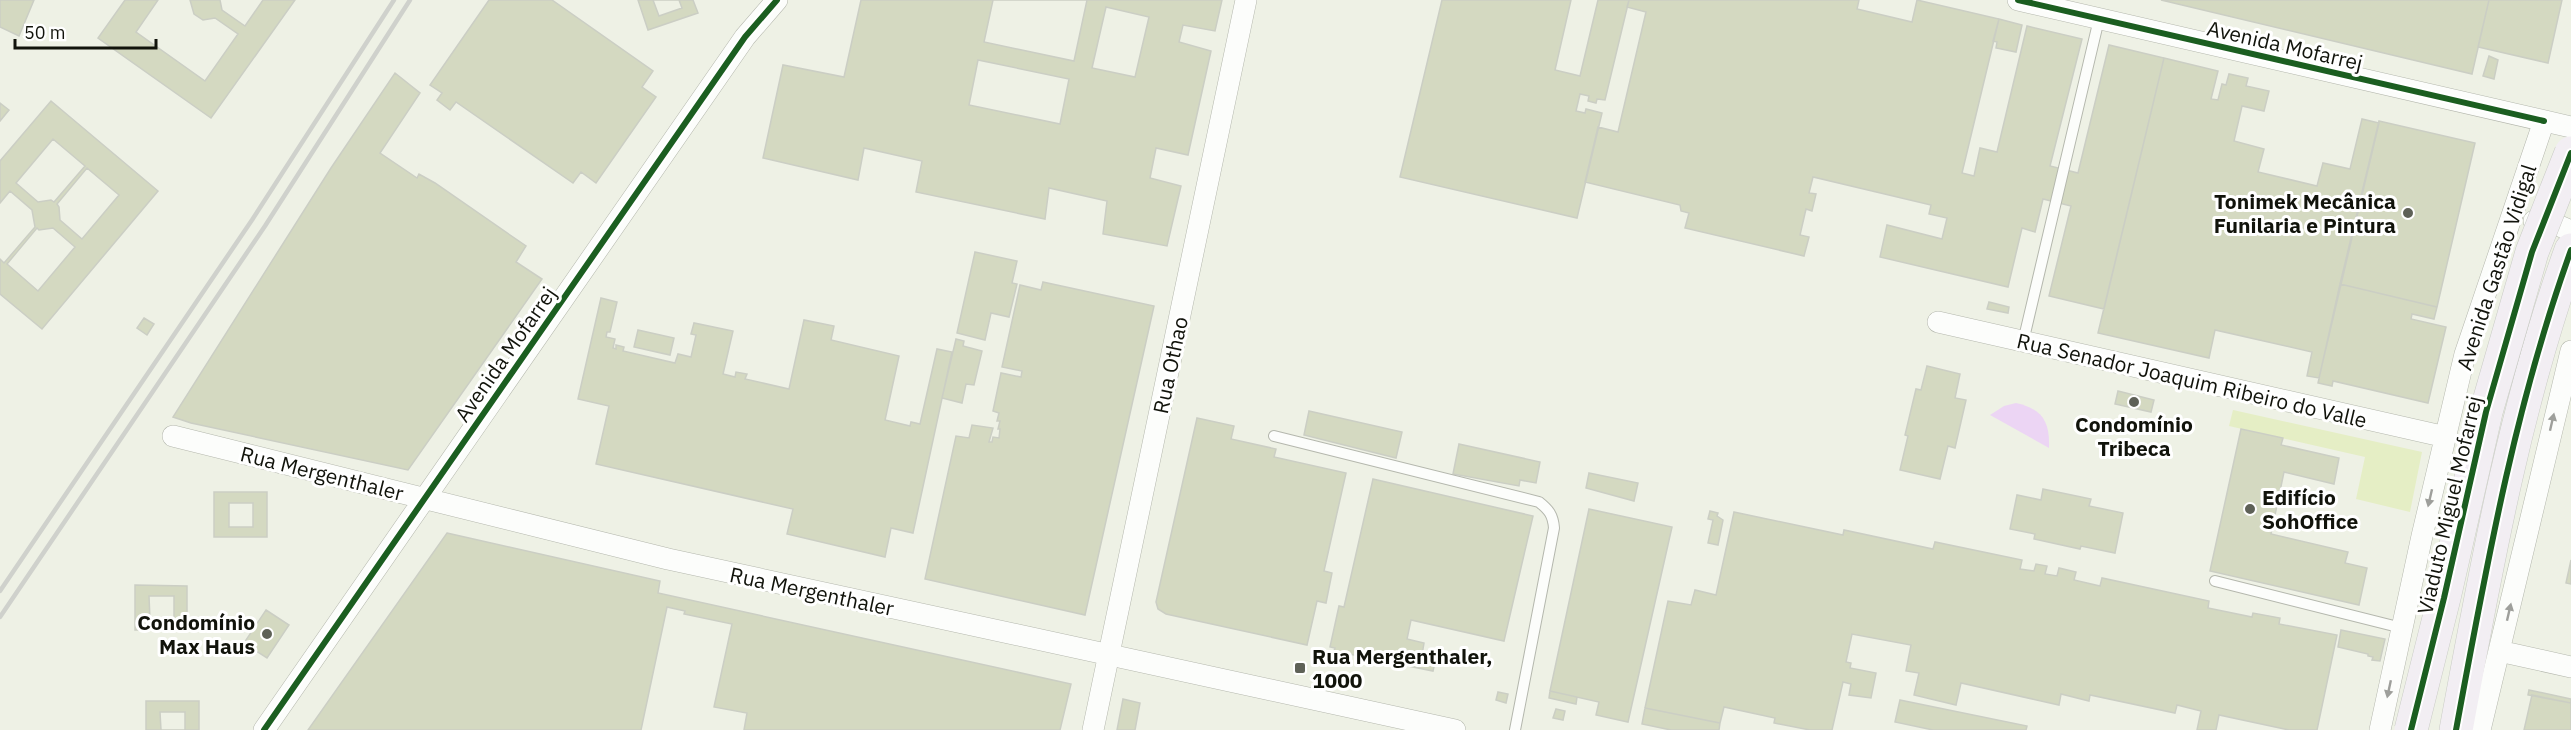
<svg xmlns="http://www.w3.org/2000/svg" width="2571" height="730" font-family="'IBM Plex Sans',sans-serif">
<rect width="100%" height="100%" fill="#eef1e5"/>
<!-- green -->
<path fill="#e5eec5" d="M2233,410l189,42 -12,60 -54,-13 9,-42 -136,-31z"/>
<!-- water -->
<path fill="#ecd5f4" d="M2016,403c26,6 34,18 33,45l-59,-33 14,-9z"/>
<!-- building -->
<path fill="#d4d9c1" stroke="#cbcec4" stroke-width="1.5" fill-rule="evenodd" d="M0,0h34l-15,36 -19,-9z
M125,0h33l-22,32 69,49 33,-47 -23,-16 -12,2 -9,-6 -4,-14h30l2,10 23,16 18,-26h32l-84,118 -113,-80z
M489,0h63l101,71 -11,16 14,10 -60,86 -15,-11 -8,11 -117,-81 -6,8 -13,-10 5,-7 -12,-8z
M638,0h55l5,13 -50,17z
M653,0h26l3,8 -23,8z
M861,0h361l-7,31 -32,-6 -4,17 32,9 -23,104 -32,-7 -6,30 31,8 -14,60 -64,-12 4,-33 -58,-13 -4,31 -129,-27 6,-31 -58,-13 -6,32 -95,-22 20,-93 61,12z
M993,0h94l-13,61 -90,-19z
M1442,0h129l-16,70 25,6 18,-76h31l-24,100 -8,-1 -1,4 -8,-2 1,-5 -9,-2 -4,17 9,2 1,-4 16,4 -25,105 -177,-41z
M1629,0h230l-2,9 55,13 5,-22 82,19 -37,154 12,3 6,-28 17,4 30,-126 55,13 -32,127 28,7 31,-128 55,13 -60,251 -55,-13 22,-90 -28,-7 -8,33 -13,-4 -14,59 -128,-30 7,-32 55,14 5,-21 -18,-4 2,-9 -118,-28 -4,16 7,1 -4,17 -6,-2 -6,26 9,2 -5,19 -119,-28 4,-15 -8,-2 -1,-6 -95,-23 13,-55 20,5 28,-120 -19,-5z
M2161,0h328l-17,74z
M2489,0h73l-14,63 -70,-16z
M1106,7l43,10 -14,60 -43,-9z
M1999,19l23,6 -6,27 -20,-4 1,-6 -4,-1z
M2489,56l9,4 -4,19 -11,-3z
M2164,58l54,13 -7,28 7,1 4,-16 4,1 3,-11 19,4 -2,8 23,5 -5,20 -22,-5 -8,35 30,8 -6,23 59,14 6,-23 27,6 12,-50 17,4 -60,255 -12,-2 5,-24 -97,-22 -6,28 -111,-25z
M978,60l91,19 -9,45 -91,-19z
M395,73l25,20 -40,60 37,25 2,-4 16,9 91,63 -10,16 26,17 -134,191 -217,-47 -18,-6 158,-249z
M51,101l107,90 -116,138 -42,-35v-35l4,4 31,-36 -3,-17 -22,-19 -10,12v-42zM53,139l32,27 -31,36 -3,-2 -13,2 -22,-19zM87,168l32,27 -37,44 -22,-19 -1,-13 -2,-3zM37,228l2,2 14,-2 22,19 -37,44 -31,-27z
M0,103l9,7 -9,11z
M2379,121l96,22 -38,164 -97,-23z
M975,252l42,9 -5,22 5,1 -8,33 -18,-4 -6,27 -28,-7z
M1043,282l111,24 -69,309 -160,-36 31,-143 13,2 3,-13 21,3 -4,14h3l1,-5 6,1 1,-9h-2l2,-8h-3l2,-8 -6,-2 8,-38 20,4 1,-6 -20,-4 18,-82 21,5z
M2340,284l97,23 -3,12 -22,-5 -1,5 35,8 -18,76 -95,-22 -1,5 -14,-3z
M601,298l16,4 -7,30h-3l-1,5 9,2 -2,9 3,1v-4l8,2 -1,4 52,12 3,-9 13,3 5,-22 -5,-1 3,-11 39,8 -10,43 12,3 1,-5 11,2 -2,5 44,10 15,-69 30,6 -3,14 68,16 -14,64 25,6 1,-4 9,2 17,-75 15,3 -39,181 -22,-5 -6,29 -98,-23 6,-25 -197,-45 13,-58 -31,-7z
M1989,302l20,5 -1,6 -21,-4z
M144,318l10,6 -7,11 -10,-7z
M638,330l36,8 -4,17 -36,-8z
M956,339l8,2 -1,5 19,5 -8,34 -8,-1 -4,19 -20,-5z
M1927,366l33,8 -5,24 11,2 -11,48 -7,-2 -8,33 -40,-9 8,-34 -3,-1 11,-46 5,1z
M2118,391l36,9 -3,12 -36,-8z
M1309,411l93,21 -6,26 -92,-23z
M1197,418l37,8 -3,13 45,10 -2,8 72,16 -22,98 8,2 -6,30 -9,-2 -10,44 -141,-31 -8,-5 -2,-7z
M2241,429l42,9 -2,7 58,13 -5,26 -50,-12 -13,62 77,18 -3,11 22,5 -8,37 -149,-34z
M1459,444l81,18 -4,21 -16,-3 -1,6 -66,-12z
M1589,473l49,10 -4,18 -48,-13z
M1373,479l160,37 -29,125 -93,-21 -4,19 17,4 -2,12 14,3 -3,13 -99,-20 1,-3 -5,-1 9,-41 5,1z
M2043,489l48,10 -2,7 34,7 -8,40 -34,-7 -1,3 -46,-10 1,-5 -25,-5 7,-34 24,5z
M214,492h53v45h-53z
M229,503h24v24h-24z
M1589,509l83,18 -44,195 -32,-7 3,-13 -49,-11z
M1710,511l8,2 -1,3 6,4 -5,25 -10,-2 5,-23 -5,-1z
M1734,512l109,23 1,-5 89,19 2,-7 87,18 -2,9 14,2 2,-7 11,2 -2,8 12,2 2,-8 17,4 -2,8 26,6 2,-8 107,23 -1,7 44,9 1,-4 27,5 -1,6 58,11 -20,95h-28l-70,-15 -3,15h-19l4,-19 -24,-6 -2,8 -85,-18 -1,6 -28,-7 -2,11 -98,-22 -5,22 -42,-10 5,-22 -13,-2 5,-26 -59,-11 -6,28 5,1 -1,5 26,5 -5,25 -22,-3 2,-11 -8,-2 -11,48h-22l-36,-7 1,-5 -51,-11 -4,16 -75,-15 23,-107 23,4 4,-15 21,5z
M447,533l213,48 -2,12 413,91 -11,46h-316l3,-17 -33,-6 18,-83 -48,-10 1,-3 -18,-4 -26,123h-333z
M2571,560v24l-5,-1z
M135,585l52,1v44h-52z
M149,596h25v24h-24z
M266,610l23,15 -22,33 -23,-15z
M2341,630l44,9 -5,22 -8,-1 1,-3 -5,-1v-2l-30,-7z
M2529,690l42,9v4l-43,-8z
M1550,691l27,6 -1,7 -27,-6z
M1498,692l10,2 -2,9 -10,-3z
M2532,695l39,8v27h-47z
M1123,699l17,4 -5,27h-18z
M1900,700l127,26 -1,4h-93l-38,-8z
M146,701h53v29h-53z
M1645,708l75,15 -1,7h-48l-29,-6z
M1556,709l9,2 -2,9 -10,-2z
M160,712h25v18h-24z"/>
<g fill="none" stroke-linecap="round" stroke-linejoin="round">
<defs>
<path id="lane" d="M2023,342l76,-323
M1274,436l265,66c10,8 14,13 15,26l-39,202
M2215,581l187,47"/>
<path id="street" d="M2018,0l553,127
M2534,221l21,3 16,7
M1938,322l508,115
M173,436l495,123 787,171
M2499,651l72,16
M264,730l481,-693 32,-37
M1093,730l153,-730
M2380,730l42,-194 43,-182 79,-233
M2480,730l91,-379"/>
<path id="highway" d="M2456,730c30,-162 59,-325 115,-480"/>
</defs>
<!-- lane casing -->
<use href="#lane" stroke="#b4b7ad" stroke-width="12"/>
<!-- street casing -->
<use href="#street" stroke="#b4b7ad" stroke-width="22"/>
<!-- highway casing -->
<use href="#highway" stroke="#c9cbc5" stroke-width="34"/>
<!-- lane -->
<use href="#lane" stroke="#fcfdfb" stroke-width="10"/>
<!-- street -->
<use href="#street" stroke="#fcfdfb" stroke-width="21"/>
<!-- highway -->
<use href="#highway" stroke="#f2eef3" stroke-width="33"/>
<!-- rail -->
<path stroke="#cfd1cc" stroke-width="4.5" d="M0,591l252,-371 142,-220
M0,617l265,-391 145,-226"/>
<defs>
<path id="highway-bridge" d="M2411,730l33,-132 42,-186 46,-160 39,-99"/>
</defs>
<!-- highway-bridge casing -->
<use href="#highway-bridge" stroke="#c9cbc5" stroke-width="34" stroke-linecap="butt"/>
<!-- highway-bridge -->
<use href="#highway-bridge" stroke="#f2eef3" stroke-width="33"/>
<defs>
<path id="cycleway" d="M2018,0l526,121
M264,730l481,-693 32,-37
M2411,730l33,-132 42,-186 46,-160 39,-99
M2456,730c30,-162 59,-325 115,-480"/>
</defs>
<!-- cycleway casing -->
<use href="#cycleway" stroke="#fff" stroke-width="10"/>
<!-- cycleway -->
<use href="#cycleway" stroke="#1b5e20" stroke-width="6"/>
</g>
<!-- one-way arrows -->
<defs><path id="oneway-solid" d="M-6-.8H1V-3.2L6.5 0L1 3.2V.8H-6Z" transform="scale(1.5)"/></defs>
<g fill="#9e9f9b">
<use href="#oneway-solid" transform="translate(2552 422) rotate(-77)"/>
<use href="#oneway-solid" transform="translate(2430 498) rotate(103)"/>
<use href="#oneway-solid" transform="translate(2509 612) rotate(-77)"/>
<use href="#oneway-solid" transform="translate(2389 689) rotate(102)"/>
</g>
<!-- markers -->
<g fill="#5e6157" stroke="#fff" stroke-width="2">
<circle cx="2408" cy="213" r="6"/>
<circle cx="2134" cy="402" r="6"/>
<circle cx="2250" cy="509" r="6"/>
<circle cx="267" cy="634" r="6"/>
<rect x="1294" y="662" width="12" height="12" rx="3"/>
</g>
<g text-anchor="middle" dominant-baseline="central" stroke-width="6" stroke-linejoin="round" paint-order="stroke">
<!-- street labels -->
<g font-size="21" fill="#11130b" stroke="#fff">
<text transform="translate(2285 45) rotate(13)">Avenida Mofarrej</text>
<text transform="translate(2496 267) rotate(-72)">Avenida Gastão Vidigal</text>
<text transform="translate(505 354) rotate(-55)">Avenida Mofarrej</text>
<text transform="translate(1170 365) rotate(-78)">Rua Othao</text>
<text transform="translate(2192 380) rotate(13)">Rua Senador Joaquim Ribeiro do Valle</text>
<text transform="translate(322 473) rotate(14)">Rua Mergenthaler</text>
<text transform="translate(2449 505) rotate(-77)">Viaduto Miguel Mofarrej</text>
<text transform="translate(812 591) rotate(12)">Rua Mergenthaler</text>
</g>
<!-- poi labels -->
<g font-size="21" font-weight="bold" fill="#11130b" stroke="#fff" text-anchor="end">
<text x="2396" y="201">Tonimek Mecânica<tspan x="2396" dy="24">Funilaria e Pintura</tspan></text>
<text x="2134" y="424" text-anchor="middle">Condomínio<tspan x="2134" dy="24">Tribeca</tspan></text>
<text x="2262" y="497" text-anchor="start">Edifício<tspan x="2262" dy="24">SohOffice</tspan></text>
<text x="255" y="622">Condomínio<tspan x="255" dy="24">Max Haus</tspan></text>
<text x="1312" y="656" text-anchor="start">Rua Mergenthaler,<tspan x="1312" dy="24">1000</tspan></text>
</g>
</g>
<!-- scale -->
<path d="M15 39v9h141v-9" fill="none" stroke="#11130b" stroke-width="3"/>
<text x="24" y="39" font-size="18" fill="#11130b" stroke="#ffffff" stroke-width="4.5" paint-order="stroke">50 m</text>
</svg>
